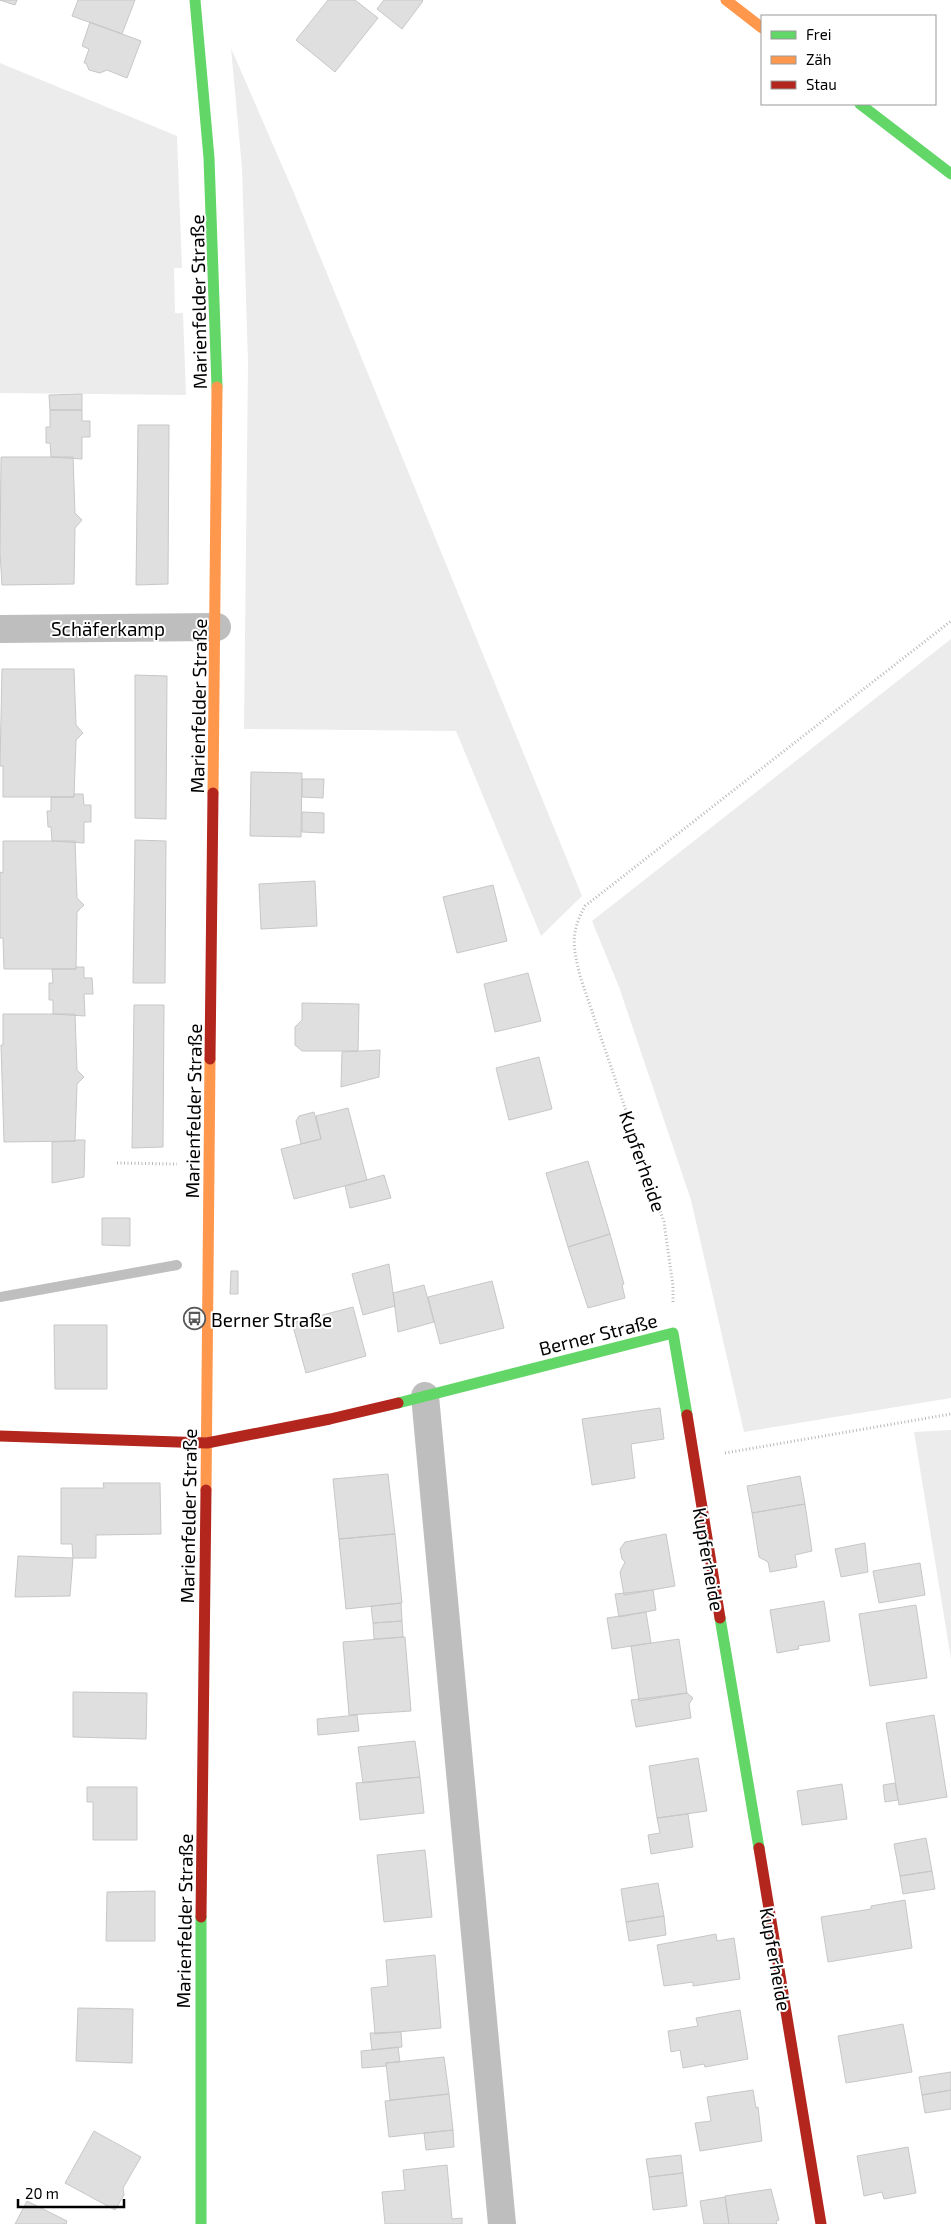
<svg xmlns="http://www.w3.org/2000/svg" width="951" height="2224" font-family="'Exo 2',sans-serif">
<rect width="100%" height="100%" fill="#fff"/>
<!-- green -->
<path fill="#ececec" d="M231,48l63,145 288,703 -41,40 -85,-205 -212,-2 4,-366 -6,-195z
M0,63l177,73 5,132h-8l1,45h8l3,82 -186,-2z
M951,639v759l-207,34 -53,-232 -72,-213 -27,-66z
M951,1430v229l-37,-227z"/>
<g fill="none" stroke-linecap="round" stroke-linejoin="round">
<!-- stream -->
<path stroke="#bfbfbf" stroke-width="10" d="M0,1297l177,-32"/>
</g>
<!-- building -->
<path fill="#dfdfdf" stroke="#c7c7c7" d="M0,0h17l-2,5z
M78,0h57l-13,34 -50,-18z
M328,0h27l23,18 -43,54 -39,-32z
M384,0h38l1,1 -21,28 -25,-20z
M90,22l51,19 -14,37 -20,-8 -7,3 -11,-3 -3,-7h-2l5,-14 -7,-3z
M82,394v16h-32l-1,-15z
M50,410h32v11h8v16h-8v22l-31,-2 -1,-14h-4v-16h4z
M138,425h31l-1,159 -32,1z
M1,457h72l2,56 7,7 -7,8 -1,56 -72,1 -2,-32z
M2,669h72l2,56 7,8 -7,7 -2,57h-71v-31h-3z
M135,675l32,1 -1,143 -31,-1z
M251,772l51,1 -1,64 -51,-1z
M302,779h22l-1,19 -21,-1z
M74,794h9l1,11h7v17h-7v21l-32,-2 -1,-14h-3l-1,-16h4v-14h23z
M302,812l22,1v20l-22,-1z
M135,840l31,1 -1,142h-32z
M3,841h72l2,57 7,7 -7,7 -1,57h-72l-1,-31h-3v-66l3,1z
M315,881l2,45 -56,3 -2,-45z
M493,885l14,56 -50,12 -14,-56z
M76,967h8v11h8l1,16h-9l1,22 -32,-2v-14h-4v-17h4l-1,-14h24z
M528,973l13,48 -46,11 -11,-48z
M302,1003l57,1 -1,47h-56l-7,-6v-18l7,-7z
M134,1005h30l-1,142 -31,1z
M3,1014h72l2,56 7,7 -7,7 -2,57 -71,1 -3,-97h2z
M380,1050l-1,27 -38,10 1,-35z
M539,1057l13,52 -43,11 -13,-52z
M348,1108l19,72 -73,19 -13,-50 40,-10 -5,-23z
M314,1112l7,27 -20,5 -5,-23 3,-5z
M76,1140h9l-1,37 -32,6v-41l23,-1z
M588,1161l22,73 -42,13 -22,-74z
M384,1175l7,23 -41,10 -5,-22z
M102,1218h28v28l-28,-1z
M610,1234l14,50 -2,1 3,13 -37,10 -20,-61z
M389,1264l6,42 -32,9 -11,-41z
M231,1271h7v23h-8z
M492,1281l12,47 -64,16 -12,-47z
M424,1285l10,37 -36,10 -5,-39z
M353,1307l13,49 -60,17 -14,-50z
M54,1325h53v64h-52z
M660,1408l4,31 -33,5 4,34 -43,7 -10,-66z
M388,1474l7,60 -56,5 -6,-60z
M800,1476l5,28 -53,9 -5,-27z
M103,1483h57l1,51 -65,1v23h-23l-1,-14h-11v-56h43z
M805,1504l7,47 -17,4 2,12 -27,5 -2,-10 -9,-5 -7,-44z
M395,1534l7,69 -56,6 -7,-70z
M666,1534l9,52 -51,9 -4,-23 5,-10 -3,-3 -2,-10 5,-7z
M865,1543l3,29 -27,5 -6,-28z
M18,1556l55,2 -3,38 -55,1z
M920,1563l5,32 -46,8 -6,-32z
M653,1590l3,20 -37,7 -4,-23z
M824,1601l6,40 -32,5 1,3 -22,4 -7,-43z
M401,1603l1,18 -29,2 -2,-17z
M916,1605l11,73 -57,8 -11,-72z
M646,1612l5,31 -39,6 -5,-31z
M402,1621l1,16 -29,2 -1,-16z
M405,1637l6,74 -62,4 -6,-73z
M679,1639l8,54 -48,8 -8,-55z
M73,1692l74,1 -1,46 -73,-2z
M687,1693l6,5 -4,6 2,14 -55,9 -5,-27z
M357,1715l2,16 -41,4 -1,-16z
M934,1715l13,82 -48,8 -13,-82z
M415,1741l5,36 -57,6 -5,-36z
M698,1758l9,53 -50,7 -8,-52z
M420,1777l4,36 -64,7 -4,-37z
M895,1783l3,17 -13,2 -2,-17z
M842,1784l5,35 -45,6 -5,-34z
M87,1787h50v53h-44v-38h-6z
M688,1814l5,33 -42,7 -3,-19 12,-2 -3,-15z
M926,1838l6,33 -32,5 -6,-32z
M425,1850l7,67 -48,5 -7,-67z
M932,1871l3,18 -32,5 -3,-18z
M658,1883l6,33 -38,6 -5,-33z
M155,1891v50h-49l1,-49z
M905,1900l7,48 -84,14 -7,-45 50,-8v-3z
M664,1916l2,19 -37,6 -3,-19z
M716,1934l1,7 17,-3 6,41 -47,7v-4l-29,4 -7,-41z
M435,1955l6,73 -66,6 -4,-46 17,-2 -2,-26z
M78,2008l55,1 -1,54 -56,-2z
M740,2010l8,49 -43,8 -1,-3 -21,4 -3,-18 -9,2 -3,-21 30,-5 -2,-8z
M903,2024l9,48 -66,11 -8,-47z
M401,2032l1,15 -30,3 -2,-17z
M398,2047l2,15 -14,1v3l-24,2 -1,-17z
M444,2057l5,37 -59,6 -4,-37z
M951,2072v18l-29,5 -3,-18z
M753,2090l3,18 2,-1 4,34 -62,10 -5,-28 16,-2 -4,-24z
M951,2090v19l-26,4 -3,-18z
M449,2094l4,36 -64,7 -4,-36z
M453,2130l1,17 -28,3 -2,-17z
M94,2131l47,26 -18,31 1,7 -9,15 -50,-27z
M908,2147l8,46 -32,6 -2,-7 -18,4 -7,-40z
M681,2155l2,18 -34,4 -3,-18z
M447,2165l5,54 10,-1v6h-77l-3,-32 23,-2 -2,-20z
M683,2173l4,33 -34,4 -4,-33z
M771,2189l8,31 -3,1 1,3h-48l-4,-28z
M725,2197l4,27h-25l-4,-23z
M27,2201l40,20 -1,3h-51z"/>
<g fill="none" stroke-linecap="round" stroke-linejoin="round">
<!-- path -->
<path stroke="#b9b9b9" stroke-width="3" stroke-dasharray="1 2.5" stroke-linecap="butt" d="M117,1163l60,1
M673,1302v-16l-9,-64 -84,-246c-7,-30 -10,-42 5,-70l366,-285
M725,1453l226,-39"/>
<!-- street -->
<path stroke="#bebebe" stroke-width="28" d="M0,629l217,-2
M425,1396l77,828"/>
<!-- fast -->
<path stroke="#63d668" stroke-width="11" d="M195,0l14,158 8,229
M860,104l91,70
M398,1403l275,-70 14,82
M720,1618l39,230
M201,2224v-307"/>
<!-- slow -->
<path stroke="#ff974d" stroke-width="11" d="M726,0l36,28
M213,793l4,-406
M206,1490l4,-431"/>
<!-- jam -->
<path stroke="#b3261e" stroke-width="11" d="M210,1059l3,-266
M687,1415l33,203
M0,1436l207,7 123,-24 68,-16
M759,1848l62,376
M201,1917l5,-427"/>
</g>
<!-- icons -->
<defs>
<symbol id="bus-ring" viewBox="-11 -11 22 22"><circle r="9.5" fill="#fff" stroke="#595959" stroke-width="1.5"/><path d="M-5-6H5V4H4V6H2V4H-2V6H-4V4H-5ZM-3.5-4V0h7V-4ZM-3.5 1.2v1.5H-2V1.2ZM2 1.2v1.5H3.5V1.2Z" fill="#595959"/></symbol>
</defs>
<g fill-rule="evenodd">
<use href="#bus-ring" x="182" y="1306" width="25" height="25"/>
</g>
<g text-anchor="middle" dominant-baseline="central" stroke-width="4" stroke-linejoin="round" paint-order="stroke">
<!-- street labels -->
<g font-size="19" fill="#000" stroke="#fff">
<text transform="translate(198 302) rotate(-91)">Marienfelder Straße</text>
<text x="108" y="628">Schäferkamp</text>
<text transform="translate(198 706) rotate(-89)">Marienfelder Straße</text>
<text transform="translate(193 1111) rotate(-89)">Marienfelder Straße</text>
<text transform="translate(643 1161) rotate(71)">Kupferheide</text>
<text transform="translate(598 1334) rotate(-14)">Berner Straße</text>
<text transform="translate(188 1516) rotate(-89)">Marienfelder Straße</text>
<text transform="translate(709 1559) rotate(80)">Kupferheide</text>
<text transform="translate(184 1921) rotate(-89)">Marienfelder Straße</text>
<text transform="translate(776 1959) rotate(80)">Kupferheide</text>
</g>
<!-- poi labels -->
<g font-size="19" fill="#000" stroke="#fff" text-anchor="start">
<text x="211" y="1319">Berner Straße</text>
</g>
</g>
<!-- legend -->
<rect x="761" y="15" width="175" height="90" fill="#ffffff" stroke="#999999"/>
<rect x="771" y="31" width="25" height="8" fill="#63d668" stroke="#999999"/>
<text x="806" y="40" font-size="15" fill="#000000">Frei</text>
<rect x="771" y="56" width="25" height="8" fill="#ff974d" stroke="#999999"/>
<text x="806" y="65" font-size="15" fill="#000000">Zäh</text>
<rect x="771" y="81" width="25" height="8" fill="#b3261e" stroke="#999999"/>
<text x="806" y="90" font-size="15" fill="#000000">Stau</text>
<!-- scale -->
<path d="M18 2199v8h106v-8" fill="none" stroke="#000000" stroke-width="2.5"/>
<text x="25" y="2199" font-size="15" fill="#000000" stroke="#ffffff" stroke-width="4" paint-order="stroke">20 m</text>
</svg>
